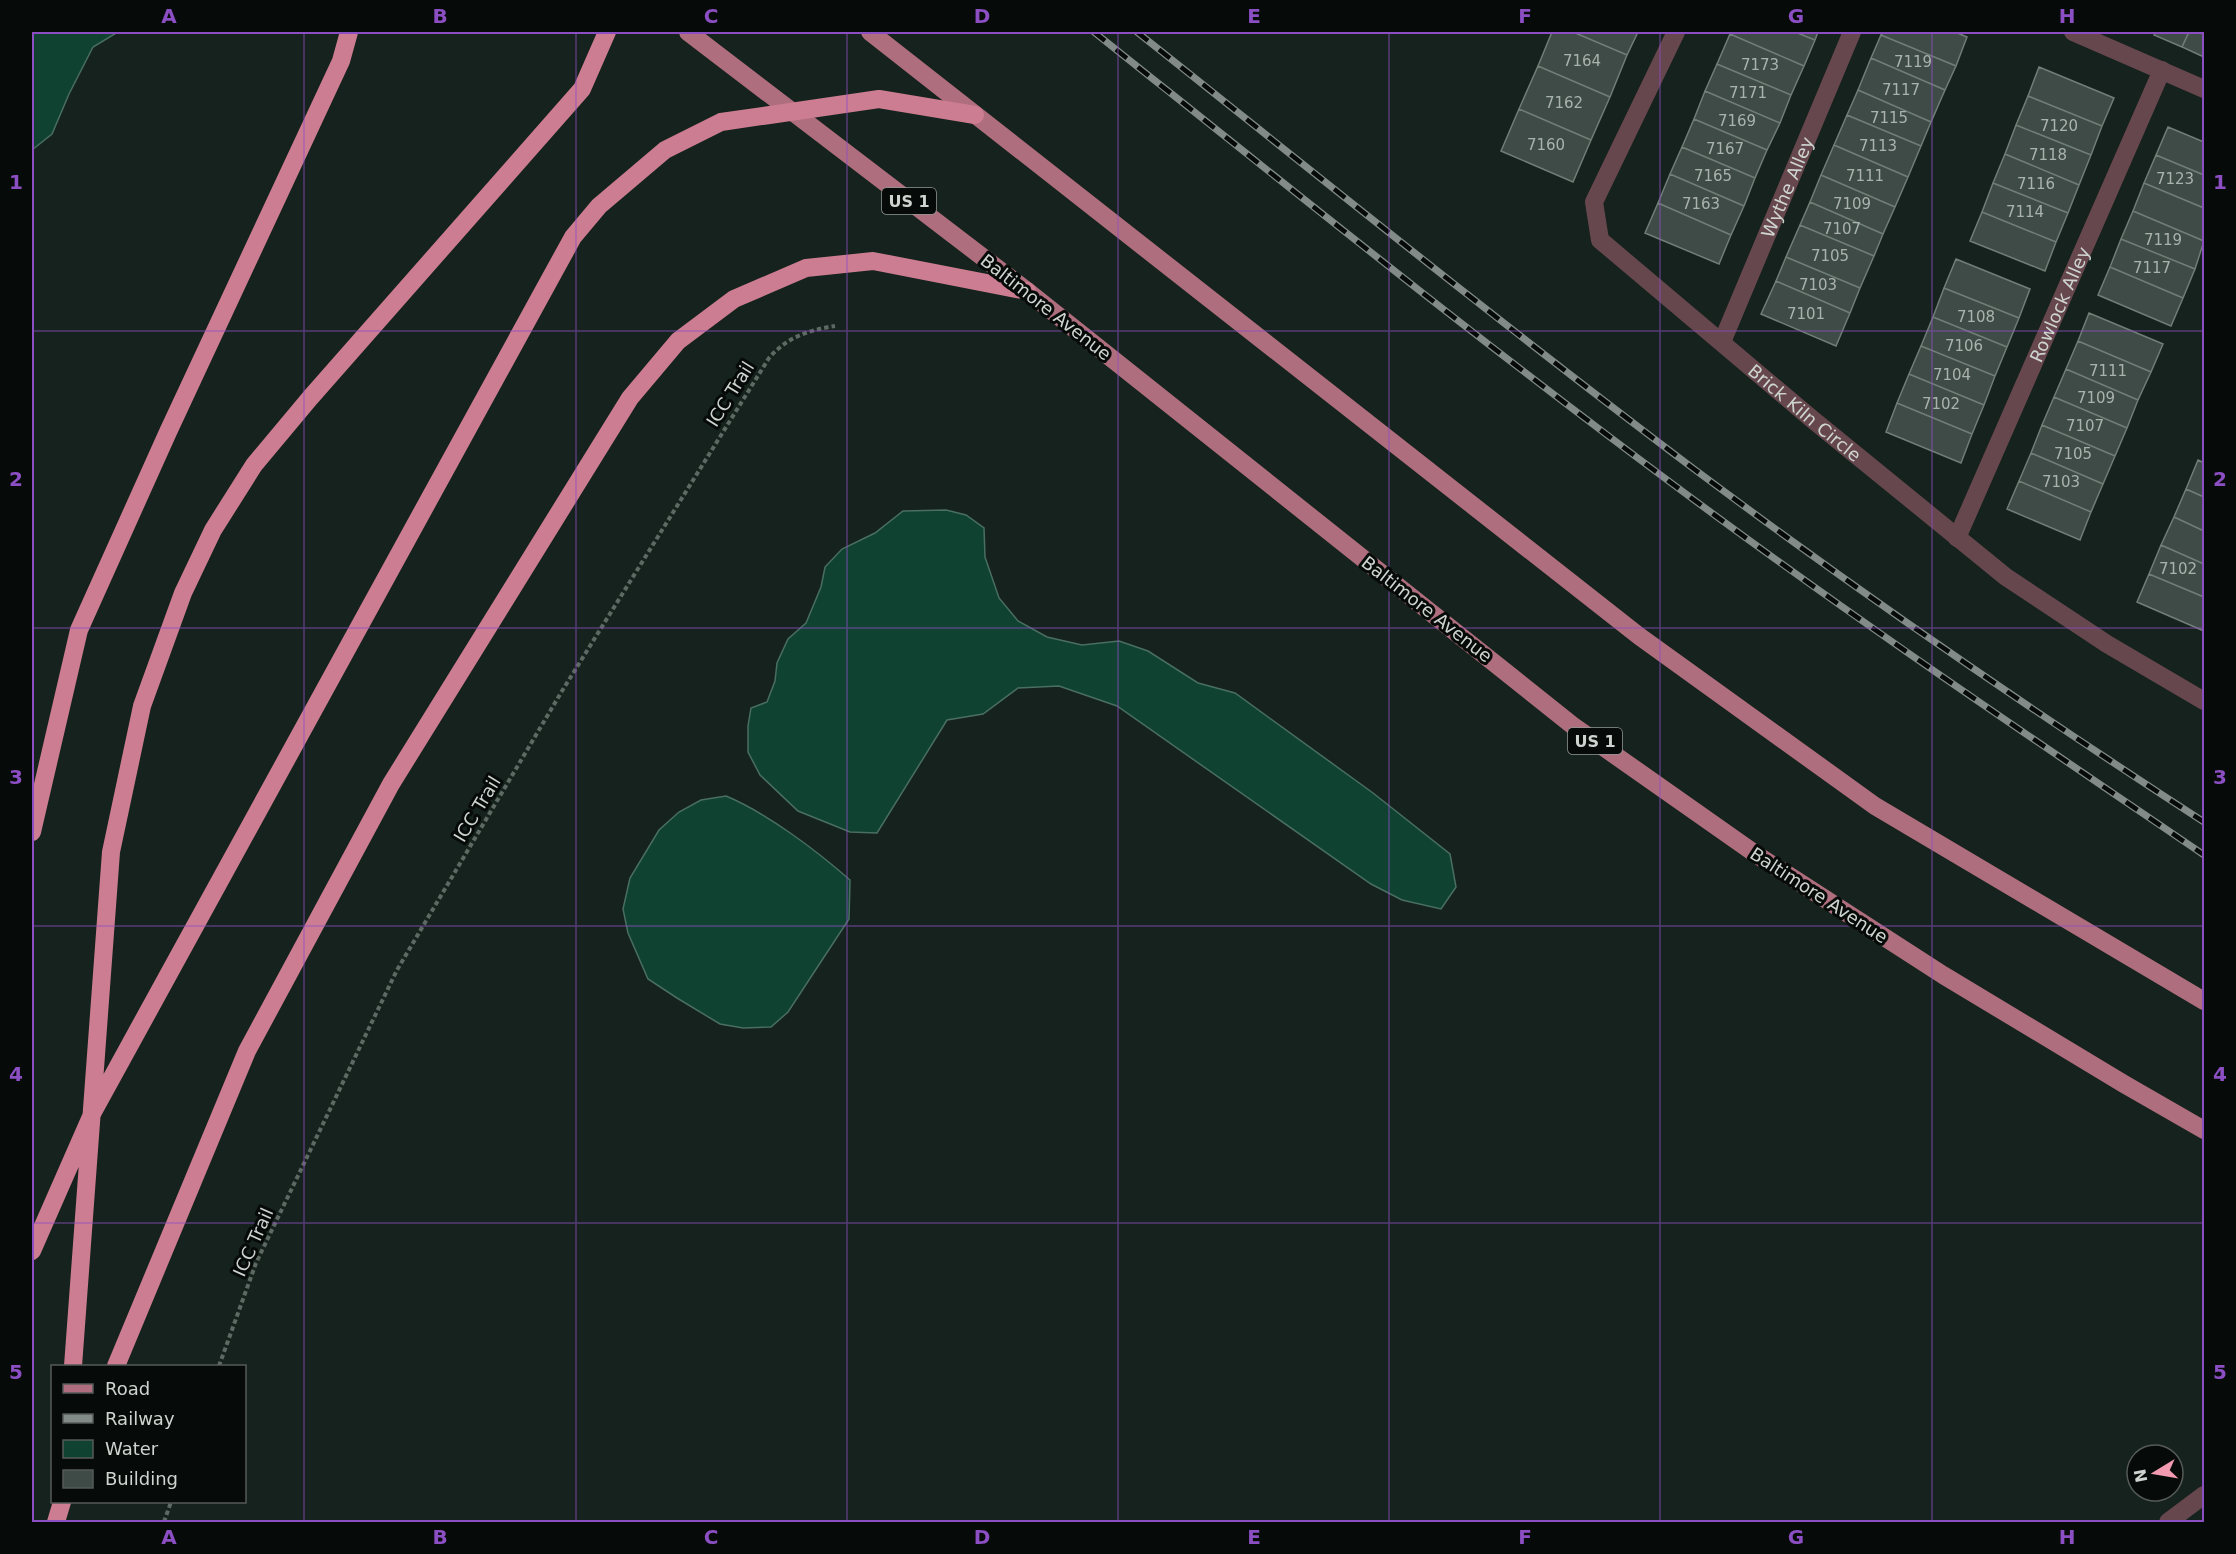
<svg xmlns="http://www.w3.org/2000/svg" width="2236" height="1554" font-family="'DejaVu Sans',sans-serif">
<rect width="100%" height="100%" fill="#16221d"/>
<!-- water -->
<path fill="#104232" stroke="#496e62" stroke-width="1.5" d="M32,32h86l-25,15 -24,47 -17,40 -20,16z
M946,510l20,5 18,13 1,29 14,41 19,23 29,16 35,8 37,-4 29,10 50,32 37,10 138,100 77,61 6,33 -15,22 -39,-9 -31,-16 -254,-178 -58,-20 -41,2 -35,26 -36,6 -70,113 -27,-1 -52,-21 -38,-36 -12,-23v-26l3,-18 16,-6 8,-21 2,-18 11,-24 18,-16 15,-36 4,-20 17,-18 33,-16 28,-22z
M726,796c41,17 91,55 124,84l-1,39 -61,93 -17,15 -28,1 -23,-4 -43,-26 -29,-19 -20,-46 -5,-24 7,-31 29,-48 20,-18 22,-12z"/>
<!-- building -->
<path fill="#3f4b46" stroke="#707e78" stroke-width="1.5" d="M1552,32h21l54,23 -17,42 -72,-31z
M1573,32h65l-11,23z
M1731,32h64l20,8 -11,26 -74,-32z
M1795,32h23l-3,8z
M1883,32h72l12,5 -11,29 -75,-31z
M2156,32h33l-7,15 -28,-12z
M2189,32h15v25l-22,-10z
M1730,34l74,32 -13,29 -74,-31z
M1881,35l75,31 -11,24 -74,-32z
M1871,58l74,32 -14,32 -73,-32z
M1717,64l74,31 -11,28 -75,-32z
M1538,66l72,31 -19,43 -72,-31z
M2039,67l75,31 -12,28 -74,-30z
M1858,90l73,32 -10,24 -74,-31z
M1705,91l75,32 -13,27 -73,-31z
M2028,96l74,30 -11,29 -75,-30z
M1519,109l72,31 -18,42 -72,-31z
M1847,115l74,31 -13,31 -74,-32z
M1694,119l73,31 -12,28 -73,-31z
M2016,125l75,30 -12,30 -74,-31z
M2168,127l36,15v33l-48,-20z
M1834,145l74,32 -13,30 -74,-32z
M1682,147l73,31 -11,28 -74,-32z
M2005,154l74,31 -11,28 -75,-30z
M2156,155l48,20v33l-60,-25z
M1670,174l74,32 -13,29 -73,-32z
M1821,175l74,32 -12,27 -73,-32z
M1993,183l75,30 -12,29 -74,-30z
M2144,183l60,25v33l-71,-30z
M1810,202l73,32 -9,22 -74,-31z
M1658,203l73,32 -12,29 -74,-31z
M2133,211l71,30 -9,28 -74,-30z
M1982,212l74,30 -11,29 -75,-30z
M1800,225l74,31 -14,32 -74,-31z
M2121,239l74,30 -12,29 -73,-31z
M1786,257l74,31 -10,25 -74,-32z
M1956,259l74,30 -11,29 -75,-30z
M2110,267l73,31 -12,28 -73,-31z
M1776,281l74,32 -14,33 -75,-32z
M1944,288l75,30 -12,29 -74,-30z
M2089,313l74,31 -12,28 -73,-31z
M1933,317l74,30 -12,29 -74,-30z
M2078,341l73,31 -13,28 -72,-31z
M1921,346l74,30 -11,29 -75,-31z
M2066,369l72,31 -11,28 -73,-31z
M1909,374l75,31 -12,29 -75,-31z
M2054,397l73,31 -12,28 -73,-31z
M1897,403l75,31 -11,29 -75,-31z
M2042,425l73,31 -12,28 -72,-31z
M2031,453l72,31 -12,28 -72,-31z
M2198,460l6,3v34l-18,-8z
M2019,481l72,31 -11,28 -73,-31z
M2186,489l18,8v34l-30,-14z
M2174,517l30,14v33l-43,-19z
M2161,545l43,19v33l-55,-23z
M2149,574l55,23v34l-67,-29z"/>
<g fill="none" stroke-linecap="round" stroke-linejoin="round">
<!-- path -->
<path stroke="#5f6964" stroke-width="4" stroke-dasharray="4.5 3" stroke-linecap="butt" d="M219,1366l37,-103 141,-293 165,-279 207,-333c18,-21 40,-28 66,-32
M164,1522l7,-20"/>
<!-- minor -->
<g stroke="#67474e" stroke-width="18">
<path id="s1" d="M1676,32l-82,170 6,38 212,179 194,158 101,67 97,57"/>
<path d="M2073,32l131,57"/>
<path id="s2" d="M1722,342l130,-310"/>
<path id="s3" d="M1957,538l205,-468"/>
<path d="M2168,1522l36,-27"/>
</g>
<!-- major -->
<path stroke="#af6e7e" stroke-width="18" d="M688,32l339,259 545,434 185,130 186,120 181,109 80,46
M870,32l769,604 236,170 329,195"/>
<!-- highway -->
<path stroke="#cc7d91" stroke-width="18" d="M32,832l47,-202 89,-198 173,-371 8,-29
M32,1251l61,-139 480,-875 26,-31 66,-56 56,-28 158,-23 96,16
M73,1366l38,-514 31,-146 41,-113 30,-63 41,-65 56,-67 272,-309 25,-57
M116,1366l131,-315 144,-267 239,-386 48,-57 56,-42 72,-31 67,-7 154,30
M56,1522l6,-20"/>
<defs>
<path id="rail" d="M1094,32c192,153 383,307 580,453 173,129 352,249 530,370
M1137,32c185,147 368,295 557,437 166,124 337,241 510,353"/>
</defs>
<!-- rail casing -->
<use href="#rail" stroke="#828b87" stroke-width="7"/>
<!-- rail -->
<use href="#rail" stroke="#060a08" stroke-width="4.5" stroke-dasharray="14" stroke-linecap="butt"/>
</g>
<!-- grid -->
<path fill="none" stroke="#8c4ec3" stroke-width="1.5" stroke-opacity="0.55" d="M304,32v1490M576,32v1490M847,32v1490M1118,32v1490M1389,32v1490M1660,32v1490M1932,32v1490M32,331h2172M32,628h2172M32,926h2172M32,1223h2172"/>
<g text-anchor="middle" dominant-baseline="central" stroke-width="6" stroke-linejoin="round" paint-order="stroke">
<!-- number labels -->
<g font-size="15" fill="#aab2ae">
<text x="1582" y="61">7164</text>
<text x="1913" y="62">7119</text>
<text x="1760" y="65">7173</text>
<text x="1901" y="90">7117</text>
<text x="1748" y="93">7171</text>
<text x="1564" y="103">7162</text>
<text x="1889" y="118">7115</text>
<text x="1737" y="121">7169</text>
<text x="2059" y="126">7120</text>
<text x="1546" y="145">7160</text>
<text x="1878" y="146">7113</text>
<text x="1725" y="149">7167</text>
<text x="2048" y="155">7118</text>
<text x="1713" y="176">7165</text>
<text x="1865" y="176">7111</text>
<text x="2175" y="179">7123</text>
<text x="2036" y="184">7116</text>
<text x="1701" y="204">7163</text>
<text x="1852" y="204">7109</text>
<text x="2025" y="212">7114</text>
<text x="1842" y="229">7107</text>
<text x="2163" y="240">7119</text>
<text x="1830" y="256">7105</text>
<text x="2152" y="268">7117</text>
<text x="1818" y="285">7103</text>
<text x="1806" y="314">7101</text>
<text x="1976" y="317">7108</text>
<text x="1964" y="346">7106</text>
<text x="2108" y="371">7111</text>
<text x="1952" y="375">7104</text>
<text x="2096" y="398">7109</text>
<text x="1941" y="404">7102</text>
<text x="2085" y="426">7107</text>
<text x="2073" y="454">7105</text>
<text x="2061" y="482">7103</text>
<text x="2178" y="569">7102</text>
</g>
<!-- shield labels -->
<g fill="#060a08" stroke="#929895" stroke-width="1.5">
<rect x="882" y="188" width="54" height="26" rx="4.5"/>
<rect x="1568" y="728" width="54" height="26" rx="4.5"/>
</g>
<g font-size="16" font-weight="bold" fill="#ced5d1">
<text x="909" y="201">US 1</text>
<text x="1595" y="741">US 1</text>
</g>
<!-- street labels -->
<g font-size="18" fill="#ced5d1" stroke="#060a08">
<text stroke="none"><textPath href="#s2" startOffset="168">Wythe Alley</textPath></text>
<text stroke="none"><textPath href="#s3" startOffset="255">Rowlock Alley</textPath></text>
<text transform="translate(1046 307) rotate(38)">Baltimore Avenue</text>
<text transform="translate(730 394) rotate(-58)">ICC Trail</text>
<text stroke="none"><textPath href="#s1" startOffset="495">Brick Kiln Circle</textPath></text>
<text transform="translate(1427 609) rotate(38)">Baltimore Avenue</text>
<text transform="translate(477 809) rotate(-59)">ICC Trail</text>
<text transform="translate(1819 895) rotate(33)">Baltimore Avenue</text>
<text transform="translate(253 1242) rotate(-66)">ICC Trail</text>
</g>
</g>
<!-- border -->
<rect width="2236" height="1554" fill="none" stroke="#060a08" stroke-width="66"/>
<!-- legend -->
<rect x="51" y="1365" width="195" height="138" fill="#060a08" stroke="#565b58" stroke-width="1.5"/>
<rect x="63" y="1384" width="30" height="9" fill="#af6e7e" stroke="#565b58" stroke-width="1.5"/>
<text x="105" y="1395" font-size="18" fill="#ced5d1">Road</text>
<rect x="63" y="1414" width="30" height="9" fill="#828b87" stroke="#565b58" stroke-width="1.5"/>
<text x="105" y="1425" font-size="18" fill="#ced5d1">Railway</text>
<rect x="63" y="1440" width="30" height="18" fill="#104232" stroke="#565b58" stroke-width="1.5"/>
<text x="105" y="1455" font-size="18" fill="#ced5d1">Water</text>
<rect x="63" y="1470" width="30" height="18" fill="#3f4b46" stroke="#565b58" stroke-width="1.5"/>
<text x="105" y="1485" font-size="18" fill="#ced5d1">Building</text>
<!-- north arrow -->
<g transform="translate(2155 1473) rotate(259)"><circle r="28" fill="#060a08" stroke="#565b58" stroke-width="1.5"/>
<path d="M0-4.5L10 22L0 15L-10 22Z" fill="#f29ab0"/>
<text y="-9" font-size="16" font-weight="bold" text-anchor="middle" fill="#ced5d1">N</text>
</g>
<rect x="33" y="33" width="2170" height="1488" fill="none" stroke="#8c4ec3" stroke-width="2"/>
<g font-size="20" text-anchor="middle" font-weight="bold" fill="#8c4ec3">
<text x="169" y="23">A</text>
<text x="440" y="23">B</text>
<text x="711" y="23">C</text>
<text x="982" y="23">D</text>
<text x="1254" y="23">E</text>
<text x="1525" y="23">F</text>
<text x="1796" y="23">G</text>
<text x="2067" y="23">H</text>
<text x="16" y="189">1</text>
<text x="2220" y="189">1</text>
<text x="16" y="486">2</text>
<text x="2220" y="486">2</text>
<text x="16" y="784">3</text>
<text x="2220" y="784">3</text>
<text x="16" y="1081">4</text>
<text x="2220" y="1081">4</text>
<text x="16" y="1379">5</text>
<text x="2220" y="1379">5</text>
<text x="169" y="1544">A</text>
<text x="440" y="1544">B</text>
<text x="711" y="1544">C</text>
<text x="982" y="1544">D</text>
<text x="1254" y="1544">E</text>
<text x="1525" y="1544">F</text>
<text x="1796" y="1544">G</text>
<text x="2067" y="1544">H</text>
</g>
</svg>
